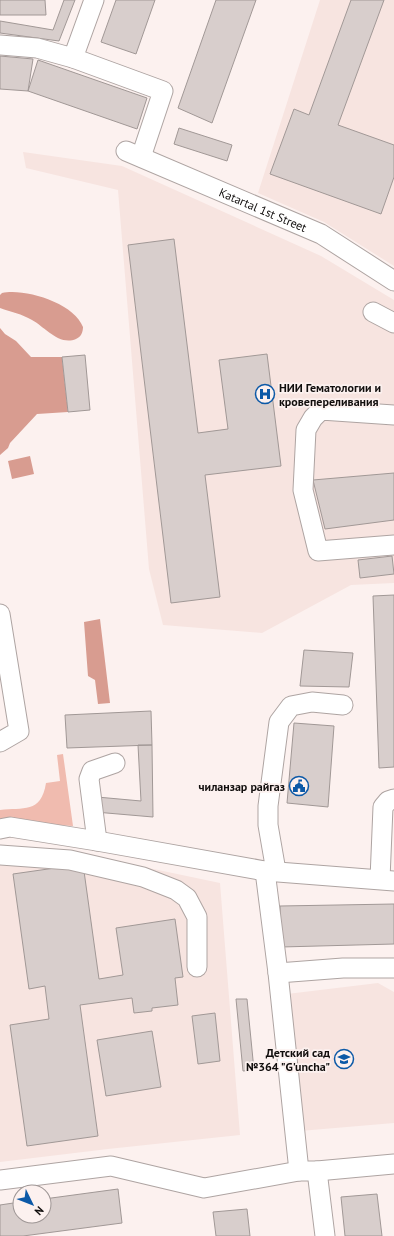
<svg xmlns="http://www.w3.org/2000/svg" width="394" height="1236" font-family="'PT Sans',sans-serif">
<rect width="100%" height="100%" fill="#fcf1ef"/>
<!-- built -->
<path fill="#f7e4e0" d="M320,0h74v266l-70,-44 -66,-29z
M23,152l99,14 199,90 73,44v283l-43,2 -89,48 -99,-8 -14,-56 -31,-379 -92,-22z
M0,848l106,11 114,24 20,252 -132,14 -108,13z
M378,983l16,9v131l-94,8 -13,-137z"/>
<!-- green -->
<path fill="#f0bbaf" d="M63,754l10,72 -73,-4v-12c23,-3 41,4 46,-27l14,-2 -3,-26z"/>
<!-- water -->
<path fill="#d89c90" d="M2,293c23,-5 72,10 81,34 0,5 -2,10 -7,12 -17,7 -31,-12 -44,-19 -10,-6 -21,-8 -32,-12v-13z
M0,328l5,6 11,7 15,16h31l6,55 -31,2 -27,29 -2,5 -8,7z
M30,456l4,18 -22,5 -4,-18z
M100,619l10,84 -12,1 -3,-24 -7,-4 -4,-54z"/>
<!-- building -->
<path fill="#d8cecc" stroke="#a19896" d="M0,0h45l1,15h-46z
M64,0h11l-16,41 -59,-8v-12l53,9z
M116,0h39l-19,54 -35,-12z
M216,0h40l-44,123 -34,-15z
M351,0h33l-46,125 56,20v32l-13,37 -111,-40 24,-65 15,6z
M0,56l33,3 -5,32 -28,-2z
M38,60l109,38 -10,31 -109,-38z
M179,128l53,17 -5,16 -53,-17z
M174,239l24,194 30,-4 -9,-69 48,-6 14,112 -76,9 15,122 -49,6 -43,-358z
M85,355l5,55 -22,2 -6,-55z
M394,473v47l-69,9 -12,-49z
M392,556l2,18 -34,4 -2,-18z
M394,595v172l-15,1 -6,-172z
M304,650l49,3 -4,34 -49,-1z
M151,711l1,34 -85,3 -2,-33z
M294,723l40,3 -6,81 -41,-4z
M138,745h14l1,72 -58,-5 2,-15 44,4z
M83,864l16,115 24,-4 -7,-47 59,-9 8,58 -8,1 3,27 -26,3v3l-18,2 -2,-15 -52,7 18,131 -71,10 -17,-121 39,-6 -4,-33 -16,3 -16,-115z
M394,904v40l-113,3 -1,-41z
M236,999h11l7,71 -11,1z
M215,1013l5,48 -22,3 -6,-48z
M152,1031l9,56 -55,9 -9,-56z
M118,1189l4,34 -99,13h-23v-31l20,-3v14h24v-17z
M377,1194l5,42h-37l-4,-39z
M247,1209l3,27h-34l-3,-24z"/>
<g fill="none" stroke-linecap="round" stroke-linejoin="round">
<defs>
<g id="minor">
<path d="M0,45l37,3 36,10 90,33 -22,66"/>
<path d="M73,58l21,-58"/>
<path id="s1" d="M126,151l195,83 73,47"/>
<path d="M373,312l21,11"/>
<path d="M394,415l-73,-5 -8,8 -7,12 -3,60 15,61 76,-6"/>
<path d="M0,614l19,117 -19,11"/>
<path d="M0,829l10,-2 87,14 168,30 129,10"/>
<path d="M97,841l-8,-62 3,-8 23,-8"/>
<path d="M0,855l70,5 73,17 33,13 11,8 10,19v50"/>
<path d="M265,871l13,102 21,198"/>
<path d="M276,871l-8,-46v-19l11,-84 12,-16 21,-4 31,3"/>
<path d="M380,879l3,-72 5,-6 6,-2"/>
<path d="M278,973l65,-5h51"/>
<path d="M317,1171l8,65"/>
<path d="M0,1180l111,-14 93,22 95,-17h18l77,-7"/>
</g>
</defs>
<!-- minor casing -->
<use href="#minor" stroke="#aea4a2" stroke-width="21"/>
<!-- minor -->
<use href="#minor" stroke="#fff" stroke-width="19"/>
</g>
<!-- icons -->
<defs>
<symbol id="hospital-ring" viewBox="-11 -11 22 22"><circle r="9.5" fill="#fcf1ef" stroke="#0c59a7" stroke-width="1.5"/><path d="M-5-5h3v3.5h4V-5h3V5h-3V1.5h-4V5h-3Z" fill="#0c59a7"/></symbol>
<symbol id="civic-ring" viewBox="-11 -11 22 22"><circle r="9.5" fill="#fcf1ef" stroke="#0c59a7" stroke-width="1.5"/><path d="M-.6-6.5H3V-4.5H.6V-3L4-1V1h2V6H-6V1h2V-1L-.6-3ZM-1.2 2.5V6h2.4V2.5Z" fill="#0c59a7"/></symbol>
<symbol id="school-ring" viewBox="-11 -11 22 22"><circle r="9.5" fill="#fcf1ef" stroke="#0c59a7" stroke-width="1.5"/><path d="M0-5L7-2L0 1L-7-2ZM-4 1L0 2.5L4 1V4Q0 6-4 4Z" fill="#0c59a7"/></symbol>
</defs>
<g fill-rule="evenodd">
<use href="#hospital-ring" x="254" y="383" width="22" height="22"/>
<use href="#civic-ring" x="288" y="775" width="22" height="22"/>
<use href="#school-ring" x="333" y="1048" width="22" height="22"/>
</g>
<g text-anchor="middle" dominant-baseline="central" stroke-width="3.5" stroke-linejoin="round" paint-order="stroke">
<!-- street labels -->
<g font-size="12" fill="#110e0d" stroke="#fcf1ef">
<text stroke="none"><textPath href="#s1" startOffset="149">Katartal 1st Street</textPath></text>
</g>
<!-- poi labels -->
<g font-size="12" font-weight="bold" fill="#110e0d" stroke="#fcf1ef" text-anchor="end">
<text x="279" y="387" text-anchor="start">НИИ Гематологии и<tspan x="279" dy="14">кровепереливания</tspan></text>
<text x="285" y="786">чиланзар райгаз</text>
<text x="330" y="1052">Детский сад<tspan x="330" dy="14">№364 "G'uncha"</tspan></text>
</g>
</g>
<!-- north arrow -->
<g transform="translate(32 1204) rotate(133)"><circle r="19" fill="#fcf1ef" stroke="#9e9695"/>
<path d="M0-3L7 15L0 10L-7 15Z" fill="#0c59a7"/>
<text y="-6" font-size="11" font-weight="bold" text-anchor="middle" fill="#110e0d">N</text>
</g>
</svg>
